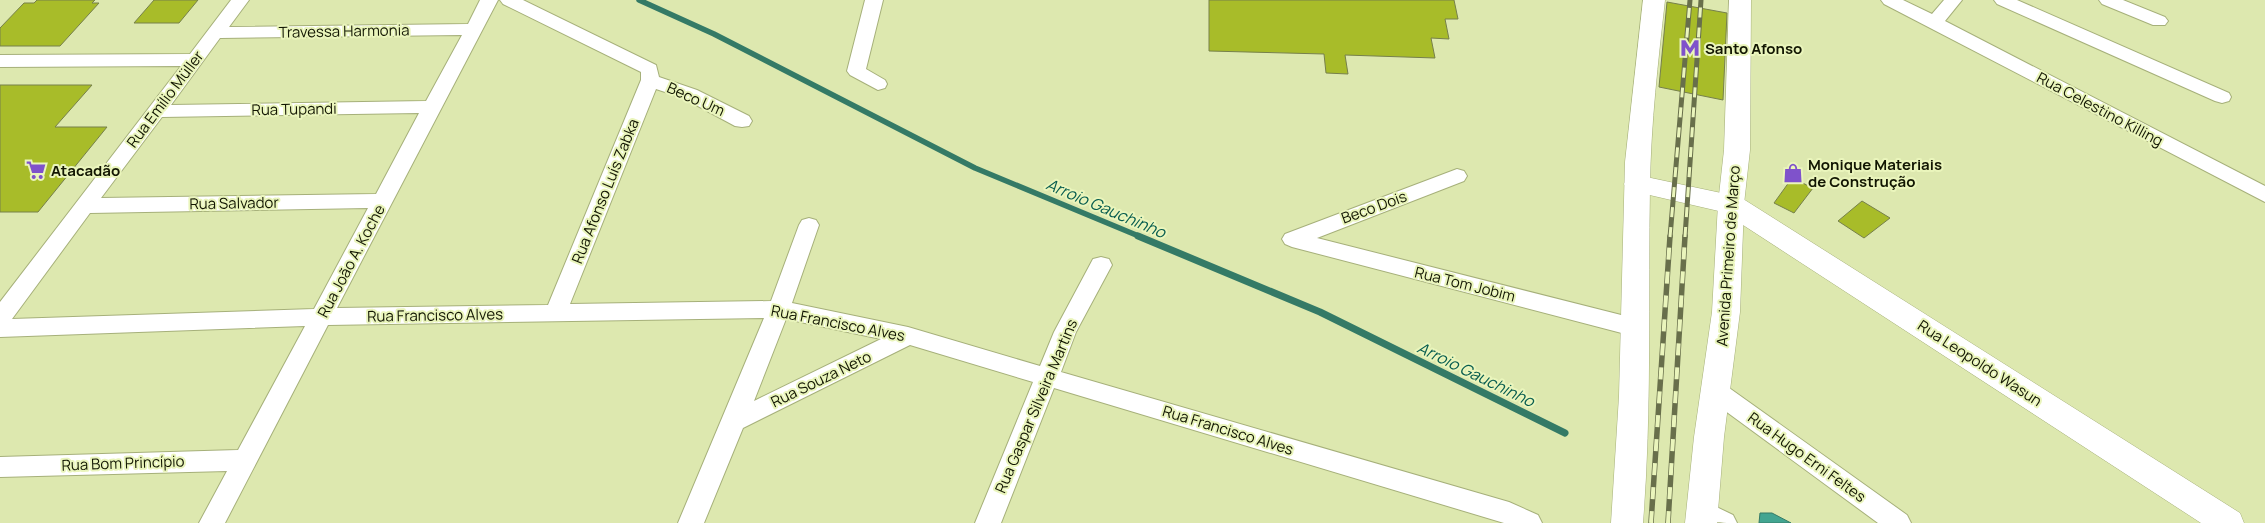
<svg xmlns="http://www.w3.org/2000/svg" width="2265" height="523" font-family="Manrope,sans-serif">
<rect width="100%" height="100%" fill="#dde8af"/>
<!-- water -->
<path fill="#43a591" stroke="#347a66" d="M1760,513h12l19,10h-32z"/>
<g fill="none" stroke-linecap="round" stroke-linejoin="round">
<!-- stream-far1 -->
<path stroke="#347a66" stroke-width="5.5" d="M639,0l75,34 261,134 166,69"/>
<!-- stream -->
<path stroke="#347a66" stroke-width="7" d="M1138,236l182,76 245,121"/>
</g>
<!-- building -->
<path fill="#a8bc29" stroke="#76804b" d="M37,0h58l-3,3h7l-39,43h-60v-18l24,-25h10z
M154,0h44l-19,23h-45z
M1209,0h245l4,19h-13l4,20 -18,-1 4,20 -90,-3 3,19 -22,-1 -2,-19 -115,-3z
M1667,2l60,11 -4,87 -64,-13z
M0,85h92l-37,42h52l-69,85h-38z
M1792,178l21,10 -19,25 -20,-10z
M1862,201l28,17 -26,20 -26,-17z"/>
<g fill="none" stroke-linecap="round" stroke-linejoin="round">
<defs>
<path id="street" d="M231,0h18l-20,27 239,-3 12,-24h18l-161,308 211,-3 93,-225v-8l-138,-68 -3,-4h23l133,65 3,12 38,13 52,26 3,5 -3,5 -7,1 -7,-1 -52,-28 -27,-9 -86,215 201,-3 28,-76 3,-5 7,-2 7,2 3,5 -27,78 116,24 132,39 14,-34 39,-73 8,-2 8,2 3,6 -36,67 -15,40 448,130 29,13 4,8h-38l-450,-135 -53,135h-26l58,-141 -123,-37 -167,83 -39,95h-26l86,-205 -436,7 -103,198h-26l28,-52 -227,6v-20l238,-7 67,-124 -305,11v-35l181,-236 -181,1v-12l190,-1zM462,35l-36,66 -255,4 49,-67zM419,113l-43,81 -275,4 61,-81zM368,208l-54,101 -302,10 78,-106zM786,319l95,20 -127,62z
M865,0h18l-17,69 19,11 2,4 -2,4 -7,2 -28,-15 -3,-4z
M1881,0h22l29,14 12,-14h18l-17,21 320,165v16l-381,-198z
M1994,0h23l212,93 2,4 -2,4 -7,2 -7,-2 -218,-97z
M2099,0h24l42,17 3,4 -3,4h-12l-51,-21z
M1457,169l7,2 3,5 -3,5 -147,57 320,81 8,3 3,6 -3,6 -8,3 -345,-90 -7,-3 -3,-5 3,-5z
M1717,383l8,2 182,130 4,8h-33l-169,-124 -4,-7 4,-7z
M1702,500l31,15 4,8c-17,0 -39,0 -48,-12l4,-8z"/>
<path id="secondary" d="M1637,175l103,22 500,316 4,10h-43l-478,-311 -95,-22 -4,-6 4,-6z"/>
<path id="primary" d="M1643,0h22c-7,62 -14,123 -15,185 -2,113 2,225 -7,338h-32l8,-127 6,-234z
M1729,0h22l-1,150 -6,54 -4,108 -16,125 -7,86h-32l9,-86 18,-125 6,-108 6,-54z"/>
</defs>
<!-- street casing -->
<use href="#street" stroke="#a6b07a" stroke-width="2"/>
<!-- secondary casing -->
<use href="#secondary" stroke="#a6b07a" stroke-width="1"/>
<!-- primary casing -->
<use href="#primary" stroke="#a6b07a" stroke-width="1"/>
<!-- street -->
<use href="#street" fill="#fff" fill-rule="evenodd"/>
<!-- secondary -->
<use href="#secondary" fill="#fff" fill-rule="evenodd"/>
<!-- primary -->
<use href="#primary" fill="#fff" fill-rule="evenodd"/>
<defs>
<path id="rail-far1" d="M1670,237l20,-237
M1685,237l16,-237"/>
<path id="rail" d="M1651,523l19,-287
M1668,523l17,-287"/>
</defs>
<!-- rail-far1 casing -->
<use href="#rail-far1" stroke="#686f4b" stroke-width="5"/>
<!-- rail casing -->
<use href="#rail" stroke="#686f4b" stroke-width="5.5"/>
<!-- rail-far1 -->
<use href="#rail-far1" stroke="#eaf5bc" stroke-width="3" stroke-dasharray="10" stroke-linecap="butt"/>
<!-- rail -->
<use href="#rail" stroke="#eaf5bc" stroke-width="4" stroke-dasharray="12" stroke-linecap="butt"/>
</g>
<!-- icons -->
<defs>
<symbol id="metro-bare" viewBox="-9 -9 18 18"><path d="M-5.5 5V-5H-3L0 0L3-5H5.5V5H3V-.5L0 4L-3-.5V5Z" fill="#7f52cb" stroke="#eaf5bc" stroke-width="2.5" paint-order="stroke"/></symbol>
<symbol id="supermarket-bare" viewBox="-9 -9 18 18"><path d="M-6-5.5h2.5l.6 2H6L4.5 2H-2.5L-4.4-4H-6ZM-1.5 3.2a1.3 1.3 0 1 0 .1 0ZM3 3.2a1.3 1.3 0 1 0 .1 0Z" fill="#7f52cb" stroke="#eaf5bc" stroke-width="2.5" paint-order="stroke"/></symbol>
<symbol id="shop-bare" viewBox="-9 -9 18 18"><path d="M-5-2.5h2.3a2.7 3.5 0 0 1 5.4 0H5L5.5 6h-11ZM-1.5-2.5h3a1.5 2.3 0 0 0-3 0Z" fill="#7f52cb" stroke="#eaf5bc" stroke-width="2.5" paint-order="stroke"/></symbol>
</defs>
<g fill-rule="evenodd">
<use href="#metro-bare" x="1676" y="34" width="28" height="28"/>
<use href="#supermarket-bare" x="22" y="156" width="28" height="28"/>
<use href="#shop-bare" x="1779" y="159" width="28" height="28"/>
</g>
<g text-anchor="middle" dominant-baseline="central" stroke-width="4" stroke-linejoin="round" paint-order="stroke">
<!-- street labels -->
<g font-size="15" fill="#121602" stroke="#eaf5bc">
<text transform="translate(344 31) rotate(-1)">Travessa Harmonia</text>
<text transform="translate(165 99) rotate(-53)">Rua Emílio Müller</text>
<text transform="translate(696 99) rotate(24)">Beco Um</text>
<text transform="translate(294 109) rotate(-1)">Rua Tupandi</text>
<text transform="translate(2100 109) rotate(28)">Rua Celestino Killing</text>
<text transform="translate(605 191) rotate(-68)">Rua Afonso Luís Zabka</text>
<text transform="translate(234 203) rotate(-1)">Rua Salvador</text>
<text transform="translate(1374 207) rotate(-20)">Beco Dois</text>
<text transform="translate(1728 256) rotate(-86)">Avenida Primeiro de Março</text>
<text transform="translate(351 261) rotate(-62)">Rua João A. Koche</text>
<text transform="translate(1465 284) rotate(14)">Rua Tom Jobim</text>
<text transform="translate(435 315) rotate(-1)">Rua Francisco Alves</text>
<text transform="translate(838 323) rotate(11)">Rua Francisco Alves</text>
<text transform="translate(1980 363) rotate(33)">Rua Leopoldo Wasun</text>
<text transform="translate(821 379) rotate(-26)">Rua Souza Neto</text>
<text transform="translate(1036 406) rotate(-67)">Rua Gaspar Silveira Martins</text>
<text transform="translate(1228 430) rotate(17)">Rua Francisco Alves</text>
<text transform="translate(1807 457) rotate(36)">Rua Hugo Erni Feltes</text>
<text transform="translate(123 463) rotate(-2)">Rua Bom Princípio</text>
</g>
<!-- poi labels -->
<g font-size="15" font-weight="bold" fill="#121602" stroke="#eaf5bc" text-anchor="start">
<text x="1705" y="48">Santo Afonso</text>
<text x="1808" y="164">Monique Materiais<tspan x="1808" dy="17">de Construção</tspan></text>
<text x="51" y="170">Atacadão</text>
</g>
<!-- water labels -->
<g font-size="16" font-style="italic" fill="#085d4f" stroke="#eaf5bc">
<text transform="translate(1106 208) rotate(23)">Arroio Gauchinho</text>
<text transform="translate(1476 374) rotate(26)">Arroio Gauchinho</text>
</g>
</g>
</svg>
